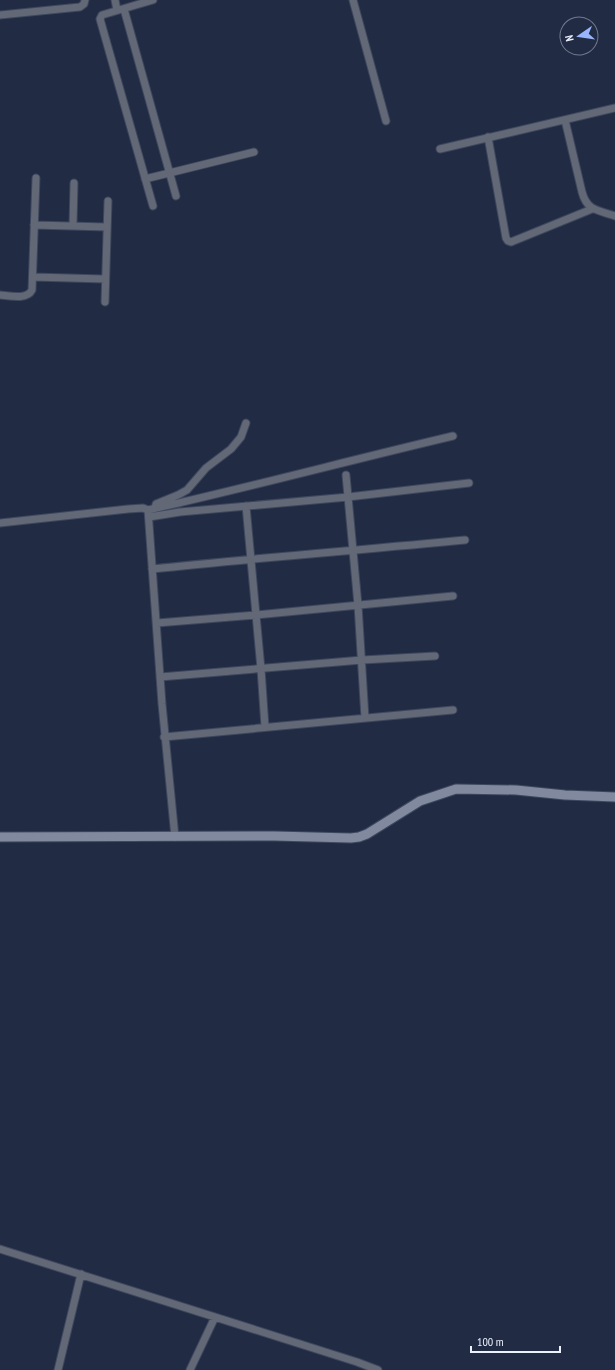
<svg xmlns="http://www.w3.org/2000/svg" width="615" height="1370" font-family="'PT Sans Narrow',sans-serif">
<rect width="100%" height="100%" fill="#212b44"/>
<g fill="none" stroke-linecap="round" stroke-linejoin="round">
<defs>
<path id="street" d="M115,0l2,10
M153,0l-51,15 -2,4 53,187
M353,0l33,121
M124,9l52,187
M0,15l80,-8 4,-3 1,-4
M565,120l17,72c5,19 16,18 33,24
M488,137l18,101 2,3 3,1 81,-33
M440,149l175,-41
M145,179l109,-27
M34,225l73,2
M73,225l1,-42
M33,277l72,2
M0,295c10,1 27,5 32,-5l4,-112
M105,302l3,-101
M346,475l12,130 7,113
M246,506l15,163 4,58
M155,508l1,-4 22,-9 9,-5 19,-22 25,-19 10,-12 5,-14
M148,510l14,194 13,133
M149,517l31,-5 168,-15 121,-14
M0,523l128,-14 15,-1 5,2c102,-23 203,-50 305,-74
M152,569c104,-11 209,-19 313,-29
M157,623l99,-8 197,-19
M160,677l202,-17 73,-4
M164,737l289,-27
M0,1249l357,113 21,8
M58,1370l23,-96
M190,1370l25,-53"/>
<path id="secondary" d="M0,837l274,-1 77,2 8,-1 8,-3 53,-33 36,-12 60,1 49,5 50,2"/>
</defs>
<!-- street casing -->
<use href="#street" stroke="#3d475e" stroke-width="9"/>
<!-- secondary casing -->
<use href="#secondary" stroke="#3d475e" stroke-width="11"/>
<!-- street -->
<use href="#street" stroke="#626875" stroke-width="7"/>
<!-- secondary -->
<use href="#secondary" stroke="#80899e" stroke-width="9"/>
</g>
<!-- north arrow -->
<g transform="translate(579 36) rotate(257)"><circle r="19" fill="#212b44" stroke="#727a8e"/>
<path d="M0-3L7 15L0 10L-7 15Z" fill="#98b5fd"/>
<text y="-6" font-size="11" font-weight="bold" text-anchor="middle" fill="#ebf1fe">N</text>
</g>
<!-- scale -->
<path d="M471 1346v6h89v-6" fill="none" stroke="#ebf1fe" stroke-width="2"/>
<text x="477" y="1346" font-size="12" fill="#ebf1fe" stroke="#212b44" stroke-width="3" paint-order="stroke">100 m</text>
</svg>
